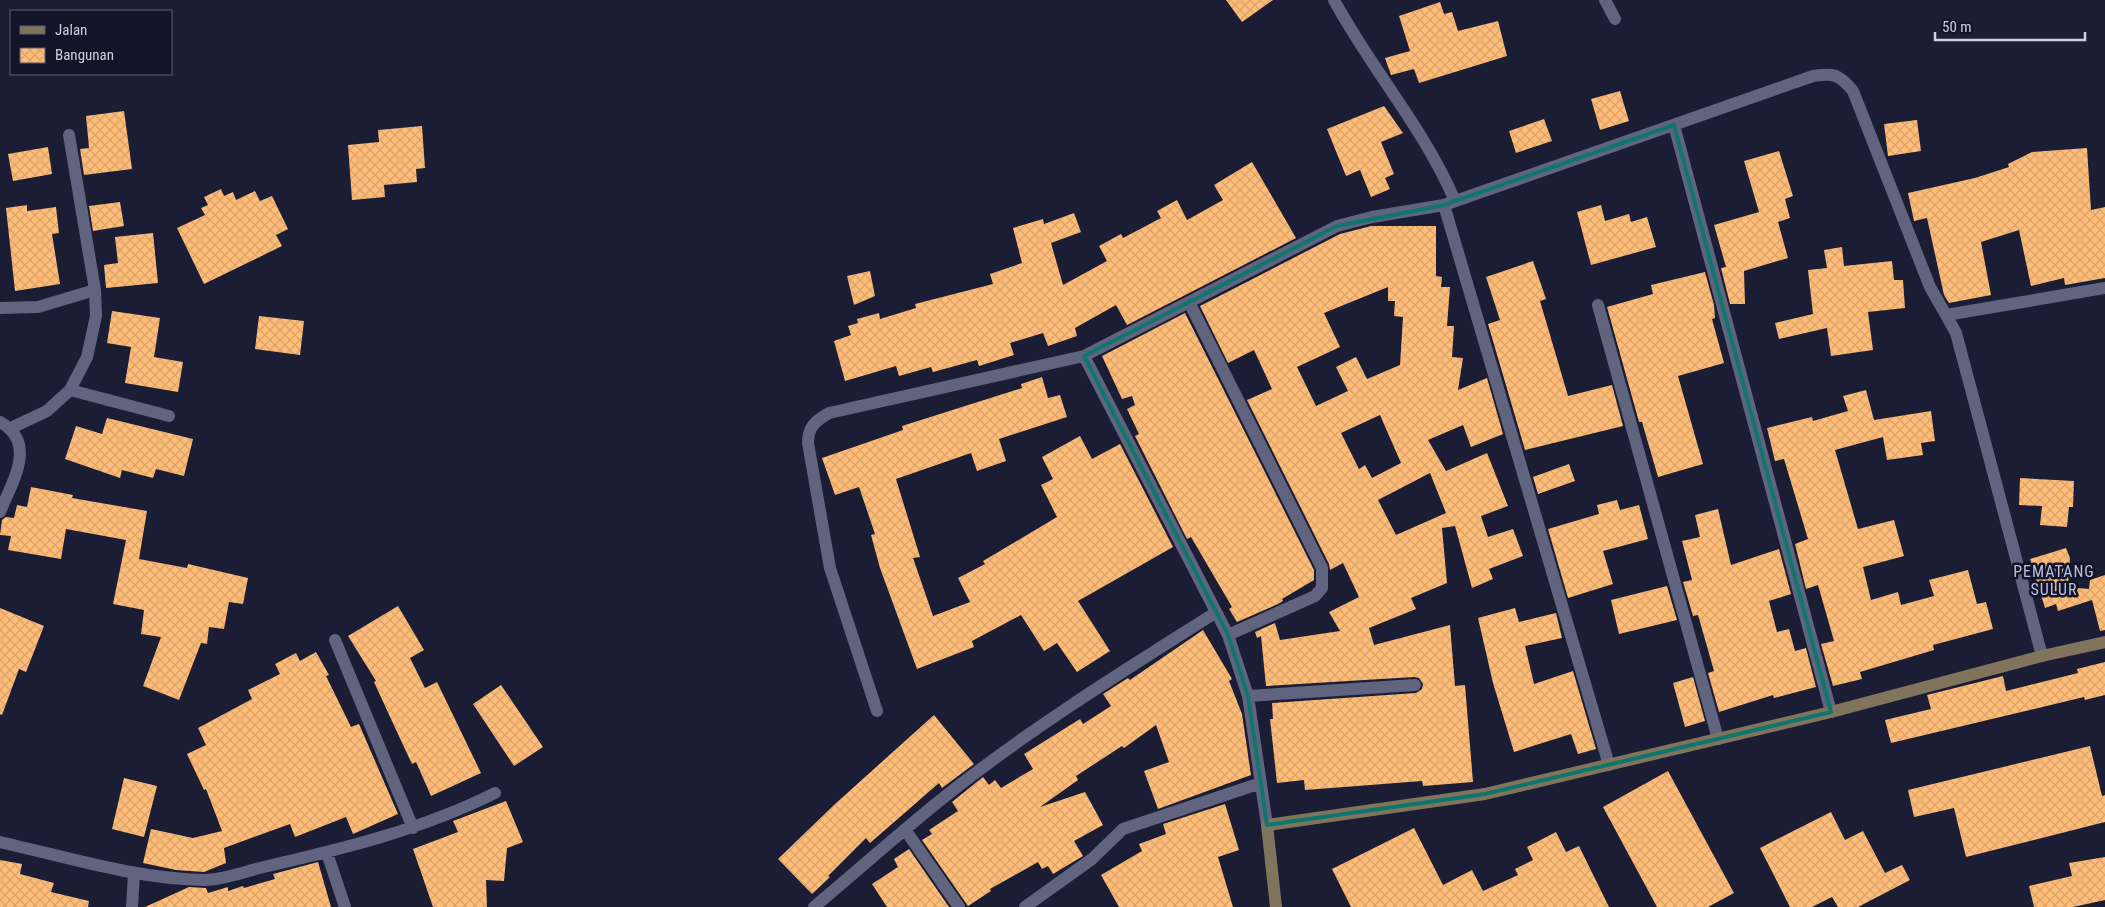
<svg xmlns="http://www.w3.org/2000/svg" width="2105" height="907" font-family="'Roboto Condensed',sans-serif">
<defs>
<pattern id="building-cross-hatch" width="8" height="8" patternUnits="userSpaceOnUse" patternTransform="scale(1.25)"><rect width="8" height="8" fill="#ffbc77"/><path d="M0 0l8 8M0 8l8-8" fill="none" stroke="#d8a36d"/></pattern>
</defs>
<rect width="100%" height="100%" fill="#1b1d34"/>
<!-- building -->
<path fill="url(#building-cross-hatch)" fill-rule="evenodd" d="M1226,0h47l-31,22z
M1440,2l4,12 8,-2 6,19 40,-10 9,35 -88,27 -5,-14 -23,6 -6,-17 25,-7 -11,-35z
M1620,91l9,30 -29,9 -9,-31z
M1384,106l19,27 -22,9 13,32 -9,4 5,11 -19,8 -11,-27 -14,6 -19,-47z
M124,111l8,58 -48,6 -4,-26 9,-1 -3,-32z
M1544,119l8,22 -36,12 -7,-22z
M1917,120l4,31 -33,5 -4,-32z
M422,126l3,42 -9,1 1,13 -33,3 1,12 -33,3 -4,-55 31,-3 -1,-12z
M48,147l4,27 -39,7 -5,-27z
M2087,148l4,62 14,-3v71l-40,7 -1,-7 -33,8 -12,-56 -38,12 10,53 -42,8 -5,-8 -17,-77 -13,3 -6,-28 67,-15 34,-11 -1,-3 24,-12z
M1779,151l14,45 -8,3 5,19 -12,4 10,36 -44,13 1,33h-15l-9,-36 5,-1 -12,-42 45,-13 -15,-51z
M1252,162l44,76 -169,87 -11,-20 -41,23 2,8 -29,10 -5,-13 -33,10 4,12 -35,11 -2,-6 -44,12 -2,-5 -32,9 -3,-10 -51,15 -11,-40 17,-6 -3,-9 10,-3 -1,-4 22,-6 1,6 36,-11 -1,-4 78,-20 -3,-10 32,-11 -9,-35 30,-9 1,5 30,-11 7,19 -30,11 12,42 44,-24 -8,-15 22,-12 2,4 38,-20 -4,-7 20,-11 10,20 36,-20 -9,-15z
M221,189l3,7 9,-4 3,8 19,-9 5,10 12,-5 16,33 -12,6 6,11 -78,38 -27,-56 28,-13 -4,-7 7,-3 -4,-8z
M120,202l4,24 -31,5 -4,-25z
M27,205v6l29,-4 3,26 -7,1 8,50 -45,7 -9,-83z
M1601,205l4,16 24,-7 2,8 16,-5 9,30 -65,18 -14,-53z
M1371,226h65v50l6,1 -1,10h9l-3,39h7l-2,31 11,1 -5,32 29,-12 16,56 -32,13 -8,-22 -35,15 18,31 41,-18 21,53 -27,10 7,21 25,-8 10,27 -34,13 4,10 -21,9 -17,-62 -13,2 5,55 -36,15 5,11 -47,19 5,17 76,-20 5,61 10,-1 8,97 -50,4 -1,-5 -117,9 -1,-10 -27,3 -7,-64h3l-1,-16 144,-10 6,-4 1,-5 -4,-6 -5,-1 -148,9 -5,-50 -4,2 -2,-6 20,-9 5,17 60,-9 -11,-19 30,-15 -16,-34 -13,7 -1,-6 -82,-164 25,-11 -18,-39 -26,13 -28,-57 140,-72zM1388,287v14h7l-1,15 9,1 -3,48 -33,14 -11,-22 -20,10 12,24 -32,15 -19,-39 43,-20 -16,-34zM1380,415l21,48 -29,15 -7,-13 -6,4 -18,-36zM1430,473l16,40 -50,22 -18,-35z
M153,233l5,50 -52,5 -2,-23 14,-2 -3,-26z
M1842,247l2,19 48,-5 2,19h9l2,28 -37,4 5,38 -42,6 -4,-28 -48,11 -4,-16 38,-9 -5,-44 19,-2 -3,-18z
M1533,261l13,38 -6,2 28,95 44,-11 11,41 -98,24 -37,-126 12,-4 -14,-43z
M870,271l5,25 -21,9 -7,-29z
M1705,272l9,33 1,13 -3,1 12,44 -46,13 25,88 -45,13 -16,-55h-3l-32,-115 46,-13 -2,-9z
M112,311l48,7 -6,39 29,5 -5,30 -53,-9 6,-36 -24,-4z
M1185,313l129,257v10l-32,19 1,2 -5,3 -41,18 -8,-13 3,-2 -41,-70 -4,2 -52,-103 4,-2 -12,-25 8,-4 -3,-9 -10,3 -20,-43z
M259,316l45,5 -4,34 -45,-6z
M1042,377l6,21 12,-3 7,22 -68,22 7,22 -29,10 -6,-18 -75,26 24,78 -7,1 20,58 37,-14 -12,-24 27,-14 -2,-3 74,-44 -16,-32 12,-6 -11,-22 38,-21 12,23 28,-15 53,103 -95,54 32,50 -33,21 -20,-29 -13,8 -23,-36 -49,26 2,6 -57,22 -37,-101 -9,-33 4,-1 -16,-47 -24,8 -13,-37 81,-28 -1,-4 120,-38 -1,-4z
M1866,390l8,30 57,-9 4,30 -14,2 2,12 -36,5 -4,-23 -48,13 23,79 36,-9 10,36 -41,11 8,33 27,-8 3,13 33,-9 -5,-16 39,-10 9,34 9,-2 7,27 -60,16 1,5 -74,22 2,7 -29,7 -12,-42 13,-3 -16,-56 -12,4 -11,-45 13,-5 -24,-80 -9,2 -8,-33 45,-11 1,4 35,-10 -5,-15z
M107,418l86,21 -9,37 -28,-7 -3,9 -31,-8 -2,8 -55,-19 11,-33 26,8z
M1569,464l6,17 -37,13 -5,-17z
M2020,478l54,3 -1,26h-4l-2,20 -27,-2 2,-19 -23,-1z
M31,487l42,8 -1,3 75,13 -8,48 48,9 1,-4 60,14 -5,26 -14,-2 -5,27 -15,-2 -2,17 -6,-1 -22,57 -36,-14 18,-49 -20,-3 3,-24 -31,-6 13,-64 -60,-11 -5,30 -53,-9 3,-14 -11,-1 2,-15 4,-3 8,1 3,-13 10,2z
M1617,500l3,10 19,-5 9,34 -45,12 10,33 -45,14 -20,-69 51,-15 -2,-9z
M1718,509l13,56 48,-16 12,45 -22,7 8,31 12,-3 6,22 11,-3 10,39 -42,11 -1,-3 -54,17 -11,-39 6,-2 -16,-56 -5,1 -10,-34 9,-2 -10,-39 18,-4 -5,-22z
M2066,548l4,10 -2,29 21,2 1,-9 15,-5v55l-5,1 -8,-31 -34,11 -2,-7 -11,4 -15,-49z
M1667,586l10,34 -58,14 -8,-34z
M398,606l26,44 -14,8 15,30 12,-6 44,91 -50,23 -15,-34 -4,2 -15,-32 -23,-50 2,-1 -28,-45z
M0,608l44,18 -18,46 -7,-3 -17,46 -2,-1z
M1515,608l4,14 37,-9 6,25 -37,8 9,38 39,-13 23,78 -18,5 -7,-20 -57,18 -21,-69 -15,-65z
M1203,630l29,49 -3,2 13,33 9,61 -93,34 -14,-38 25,-9 -13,-37 -32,23 -2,-2 -46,30 2,4 -38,27 45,-15 18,33 -29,16 9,15 -30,18 -5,-8 -6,3 -4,-7 -48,27 1,2 -23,15 -46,-66 10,-6 -3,-4 29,-19 -6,-9 31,-25 6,8 6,-5 6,8 32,-19 -9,-15 56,-35 3,5 28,-18 -8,-12 25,-16 2,2z
M316,652l13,23 -3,1 25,51 8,-3 39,90 -45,20 -7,-17 -51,20 -5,-13 -66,24 2,15 -22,9 -28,-2 -33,-7 8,-34 42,9 29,-7 -16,-42 -2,1 -17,-36 19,-9 -8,-17 54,-29 -4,-9 32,-16 -5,-10 21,-11 4,8z
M2105,662v33l-20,5 -1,-3 -193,46 -6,-23 46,-11 -4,-14 76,-19 3,15 72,-18 -1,-4z
M1693,677l12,44 -20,6 -12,-44z
M501,685l42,62 -29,19 -41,-62z
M934,715l40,49 -32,24 -3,-5 -69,60 -4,-5 -38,38 2,1 -18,17 -34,-35 57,-55z
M2090,746l12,50 3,-1v27l-139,35 -12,-49 -40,9 -6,-27z
M1668,771l66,122 -26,14h-51l-54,-100z
M124,778l33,8 -13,51 -32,-8z
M506,801l17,41 -16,6 -3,33 -18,-1 1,27h-54l-20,-58 45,-17 -5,-11z
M1225,804l14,46 -21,7 15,50h-114l-18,-32 41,-24 -3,-7 27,-10 -3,-10z
M1831,812l14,28 18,-9 22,42 17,-8 8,15 -52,27h-20l-6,-10 -20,10h-22l-30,-59z
M1414,828l29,57 29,-15 11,21 35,-16 -3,-6 18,-9 -6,-13 29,-15 10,20 13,-6 30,61h-258l-19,-38z
M909,849l40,58h-62l-15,-23 26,-17 -4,-8z
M2105,857v43l-32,7h-39l-5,-21 43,-10 -3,-13z
M0,860l22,4 -2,10 34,9 -3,9 38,9 -1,6h-88z
M318,862l13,45h-186l44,-20 17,1 2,5 20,-6v4l15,-5 1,2 31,-9 -2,-5z"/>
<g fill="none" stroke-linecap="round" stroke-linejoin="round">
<!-- street -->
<path stroke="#60647f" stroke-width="12" d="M1334,0c37,69 90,128 121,201
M1605,0l10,19
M1674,125l157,587
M1444,205l165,560
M1189,302l133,266v20l-7,8 -87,39
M1598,305l120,434
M0,308l38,-1 57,-17
M1946,315l10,18 86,323
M1084,356l253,-130 35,-9 72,-12 369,-129c21,-3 26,-2 40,15l77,196 16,28 159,-27
M70,390l99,26
M0,422c38,21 12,60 0,90
M11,428l36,-17 23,-21 17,-33 9,-41 -1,-26 -26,-155
M335,640l78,188
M1248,696l167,-11
M877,711l-47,-143 -22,-125c0,-16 7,-22 21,-30l255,-57 144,279 20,61 19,129
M906,831l53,76
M0,842c67,15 136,37 205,38 20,0 44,-10 63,-14 78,-18 155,-37 227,-73
M327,853l18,54
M132,907l2,-34
M814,907c48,-40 94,-82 143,-120 82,-64 170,-118 258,-174
M1025,907l67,-48 31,-30 138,-46"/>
<!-- secondary -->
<path stroke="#80745d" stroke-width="12" d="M1276,907l-9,-82 218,-31 346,-82 211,-56 63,-14"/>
</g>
<!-- marked area -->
<path fill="none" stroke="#0f766e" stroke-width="4" stroke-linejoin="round" d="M1674,125l157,587 -346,82 -218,31 -19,-129 -20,-61 -144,-279 253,-130 107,-21z"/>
<g text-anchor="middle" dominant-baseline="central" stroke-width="5" stroke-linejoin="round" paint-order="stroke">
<!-- quarter labels -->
<g font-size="16" letter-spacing="1" fill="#bbc0de" stroke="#121429">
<text x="2054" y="571">PEMATANG<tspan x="2054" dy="18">SULUR</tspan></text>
</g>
</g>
<!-- legend -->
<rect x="10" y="10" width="162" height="65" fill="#121429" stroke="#5d5f72"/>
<rect x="20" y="26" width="25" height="8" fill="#80745d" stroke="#5d5f72"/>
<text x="55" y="35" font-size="15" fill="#ced0df">Jalan</text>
<rect x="20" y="48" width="25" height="15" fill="url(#building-cross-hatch)" stroke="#5d5f72"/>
<text x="55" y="60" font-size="15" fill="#ced0df">Bangunan</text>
<!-- scale -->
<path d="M1935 32v8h150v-8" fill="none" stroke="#ced0df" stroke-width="2.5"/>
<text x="1942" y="32" font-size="15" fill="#ced0df" stroke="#121429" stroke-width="4" paint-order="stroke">50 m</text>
</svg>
